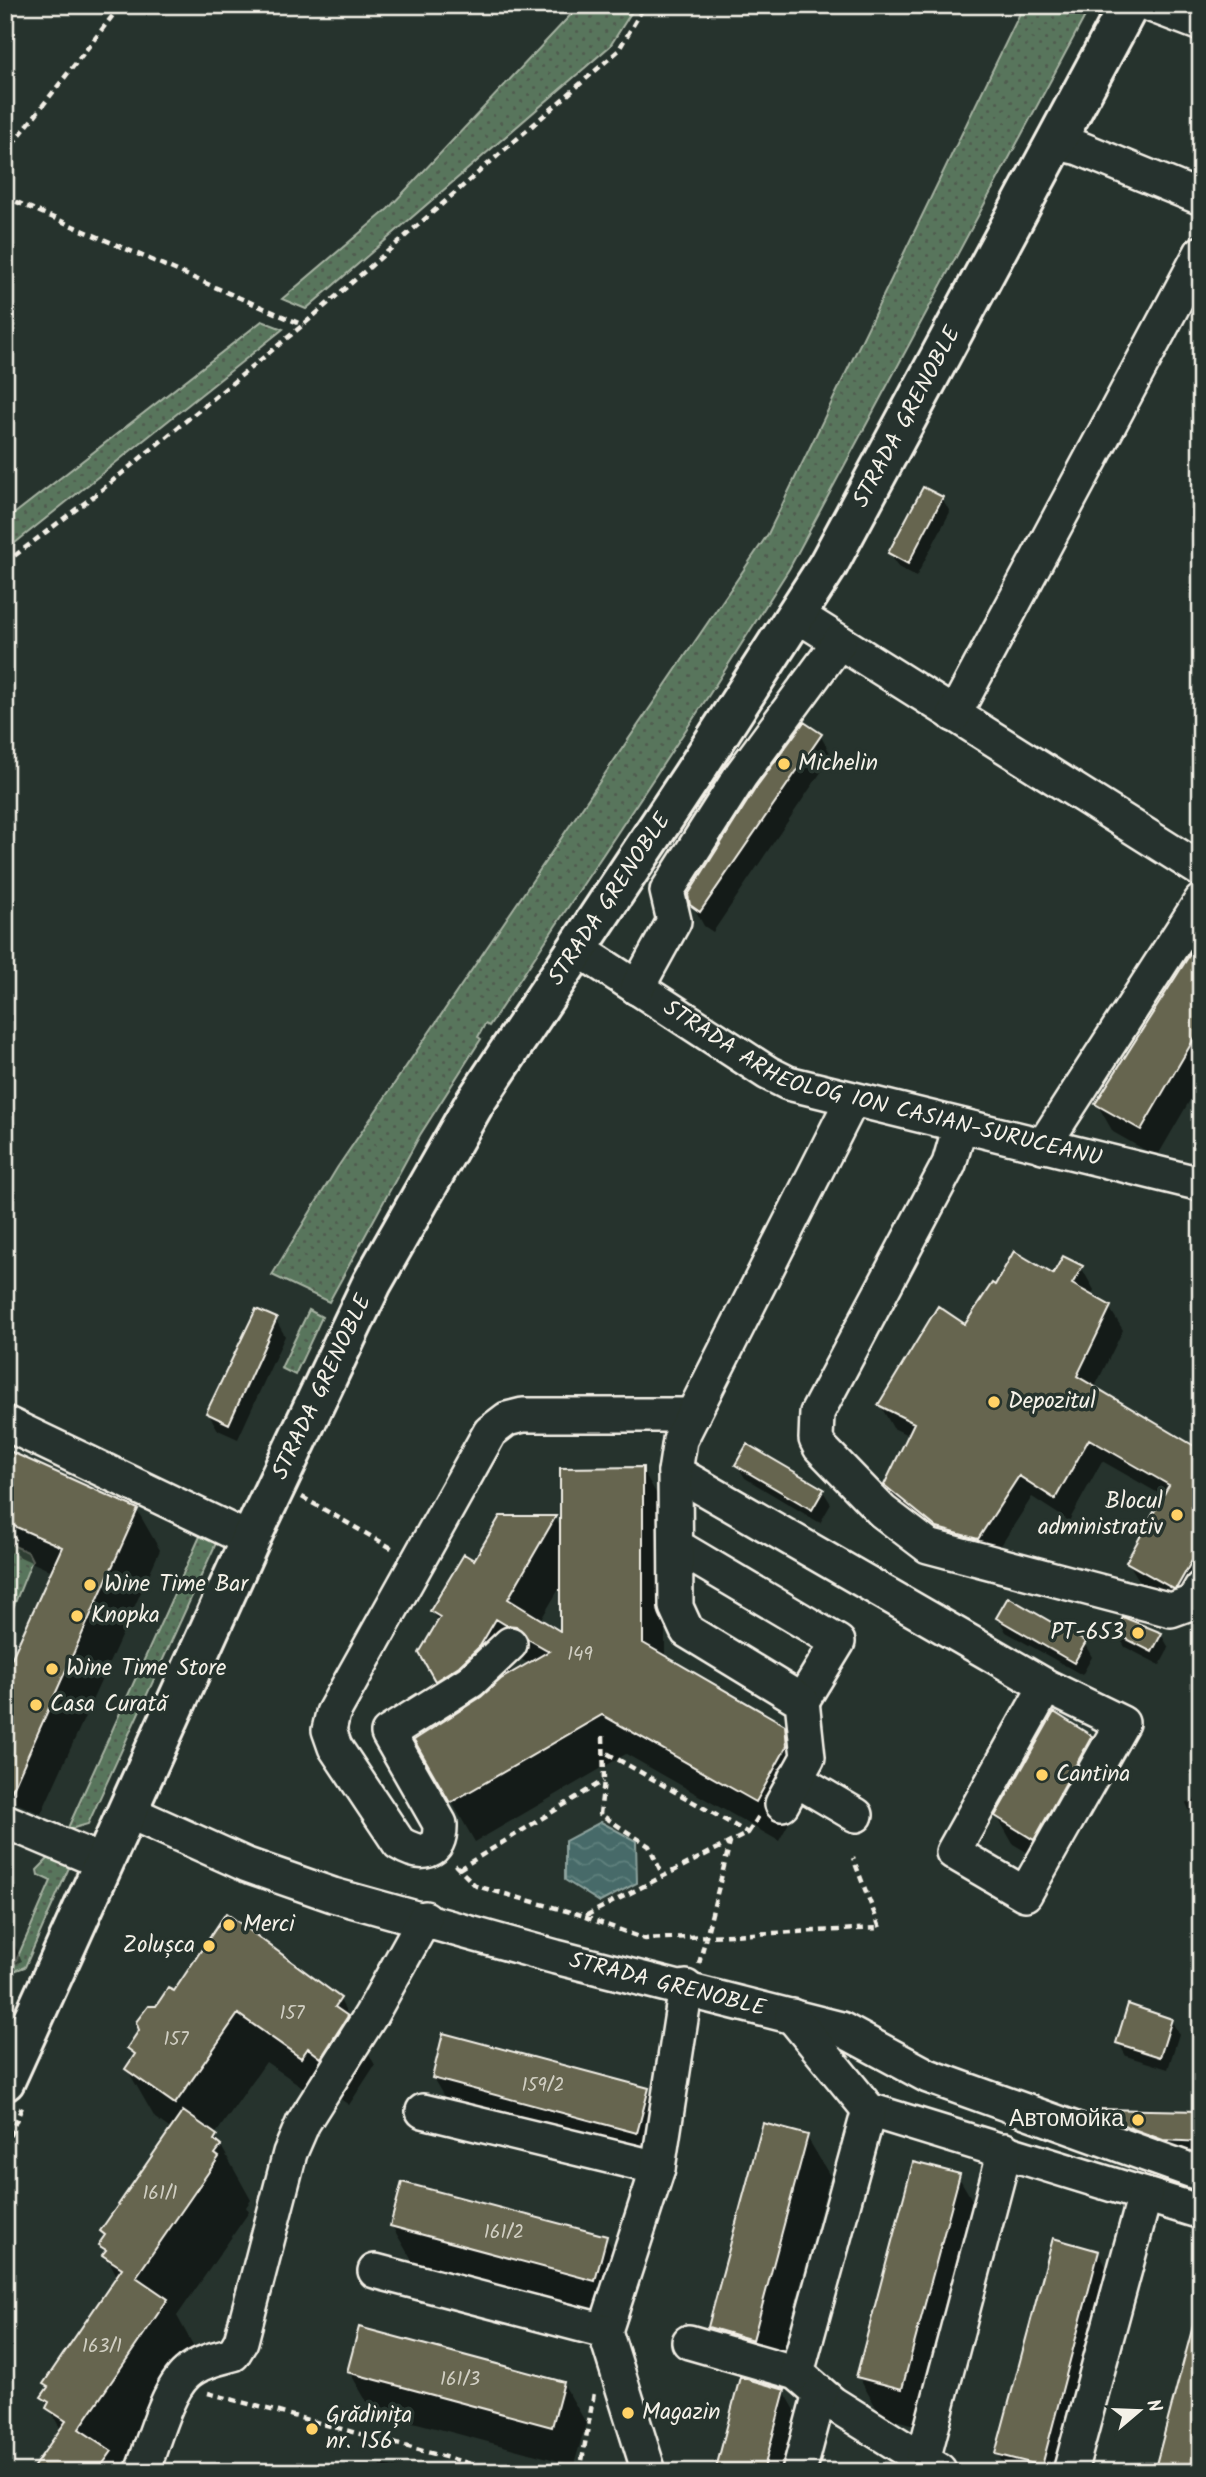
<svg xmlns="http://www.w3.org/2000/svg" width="1206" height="2477" font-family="Kalam,sans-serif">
<defs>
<pattern id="grass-dots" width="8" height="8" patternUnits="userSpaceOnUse" patternTransform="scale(1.75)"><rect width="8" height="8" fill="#58745b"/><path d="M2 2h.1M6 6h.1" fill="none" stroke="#505c4f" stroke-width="1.8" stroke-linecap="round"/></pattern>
<pattern id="water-waves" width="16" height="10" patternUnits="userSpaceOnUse" patternTransform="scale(1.75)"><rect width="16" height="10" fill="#466b69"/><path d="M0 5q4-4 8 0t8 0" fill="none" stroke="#61817e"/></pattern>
</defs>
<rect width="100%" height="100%" fill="#26332d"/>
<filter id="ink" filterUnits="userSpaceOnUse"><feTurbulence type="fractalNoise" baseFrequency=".0143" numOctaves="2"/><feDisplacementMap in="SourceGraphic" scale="14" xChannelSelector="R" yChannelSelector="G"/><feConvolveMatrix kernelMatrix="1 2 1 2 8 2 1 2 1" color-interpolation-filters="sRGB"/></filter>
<g filter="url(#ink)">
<!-- grass -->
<path fill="url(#grass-dots)" stroke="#a6b2a2" stroke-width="2" d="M580,5h56l-26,41 -304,263 -24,-10 106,-90z
M1024,5h67l-302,564 -80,126 -220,331 -4,-2 -7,13 3,2 -61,96 -91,167 -57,-27 65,-107 431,-634z
M262,321l21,8 -278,222v-30z
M309,1310l13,7 -27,58 -14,-7z
M201,1534l16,7 -129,283 -21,6z
M5,1542l23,10 4,8 -27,68z
M51,1856l20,7 -46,104 -14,5 40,-91 -13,-6 -1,-5z"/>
<!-- water -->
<path fill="url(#water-waves)" stroke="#8ca19c" stroke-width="2" d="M601,1822l35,19 1,42 -37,19 -35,-22v-39z"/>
<!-- shadow -->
<path fill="#0007" fill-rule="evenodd" d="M942,498l8,14 -34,65 -18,-10 -8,-14z
M820,735l12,21 -119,176 -9,-6 -12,-22z
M1201,941v140l-44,76 -44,-25 -16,-28z
M1081,1267l13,23 -3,7 18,10 14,23 -29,59 98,59 9,-15v157l-13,21 -46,-26 -14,-23 37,-65 -63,-36 -33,60 -37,-24 -41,64 -40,-10 -52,-43 -13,-23 24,-49 -17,-8 -13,-23 86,-78 29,-39z
M276,1320l9,16 -47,103 -20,-9 -10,-17z
M5,1451l132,59 23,40 -119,264 -36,-16v-120l48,-106 -48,-22z
M737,1465l86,26 8,13 -11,19 -75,-45z
M642,1469l23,39v149l119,69 23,40 2,20 -30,55 -153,-87 -151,88 -59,-102 42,-24 -37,-63 18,-31 -7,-11 43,-49 80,-44 7,12zM562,1584l-1,50 -21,-13zM519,1658l11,6 -23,13z
M998,1618l86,25 8,14 -10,18 -76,-43z
M1117,1633l44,1 8,14 -9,17 -35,-18z
M1091,1738l16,27 -57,101 -37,-22 -16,-28z
M1201,1797v40l-15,-34z
M5,1924l17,37 -17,7z
M174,1993l166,7 35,65 -26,40 -13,-9 -7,9 -63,-43 -51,73 36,65 -5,7 3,5 -72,104 21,38 -78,114 2,4h-90l29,-42 -18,-33 5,-8 -3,-5 73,-106 -17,-33 5,-7 -4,-6 70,-102 -17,-12 -28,-49 8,-11 -6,-9 28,-42z
M1171,2020l8,14 -11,35 -42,-13 -8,-14z
M433,2078l215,11 23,40 -11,43 -204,-55z
M1100,2111l101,4v36l-32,-2 -34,-13 -30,-17z
M807,2137l23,39 -55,203 -42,-12 -23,-40z
M958,2176l23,39 -56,213 -44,-12 -23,-40z
M392,2226l214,12 23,39 -11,43 -203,-54z
M1098,2252l23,40 -48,180h-65l-11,-19z
M349,2371l214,12 23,40 -12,42 -202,-54z
M784,2391l23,40 -11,41h-79z
M381,2464l30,8h-32z"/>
<!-- building -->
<path fill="#666550" stroke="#f4f1e8" stroke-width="2" d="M923,487l20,10 -35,67 -20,-11z
M804,722l18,12 -122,178 -10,-7 -2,-10 69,-109z
M1201,937v90l-60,103 -46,-26z
M1014,1251l39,23 10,-18 20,10 -11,18 39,22 -34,70 124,74v95l-24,42 -3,2 -48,-27 43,-77 -80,-46 -34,60 -36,-23 -41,63 -41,-11 -53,-43 30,-62 -36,-18 60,-99 27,18 27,-41 3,2z
M256,1309l21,9 -48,106 -23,-11z
M747,1444l77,45 -12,21 -77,-45z
M5,1449l133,60 -131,293 -2,-129 57,-126 -57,-25z
M643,1467v176l142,82 2,21 -31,56 -154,-87 -152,88 -36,-63 67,-43 20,-18 48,-28 -21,-12 -12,-13 -10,-1 -10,-6 -16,27 -21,20 -24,15 -16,-28 21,-36 -10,-6 34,-57 10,6 26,-44h56l-48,83 52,32v-163z
M1008,1597l78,45 -12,21 -78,-45z
M1123,1617l39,16 -10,19 -37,-19z
M1054,1712l38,24 -58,104 -39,-24z
M226,1913l115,85 -6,9 13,9 -27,42 -13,-10 -7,10 -63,-44 -63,90 -50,-35 10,-15 -8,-6 12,-18 -3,-8 12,-16h8l12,-18 6,3z
M1128,2004l44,15 -12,38 -44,-14z
M443,2033l206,55 -12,45 -205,-55z
M1097,2109l104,2v31l-38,-2 -35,-13z
M183,2111l34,24 -3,5 7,6 -6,8 4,3 -83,120 32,22 -89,130 33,22 -15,21h-67l36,-51 -20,-13 3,-6 -8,-5 7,-10 -5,-3 79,-116 -20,-13 4,-5 -8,-5 7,-10 -5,-4z
M763,2123l45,12 -55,205 -45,-13z
M913,2162l47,12 -58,215 -46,-12z
M402,2182l205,54 -12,45 -205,-55z
M1053,2238l46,13 -57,215 -47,-12z
M1194,2322l7,1v149h-47z
M359,2327l205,55 -12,45 -205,-55z
M740,2377l45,13 -22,82h-48z"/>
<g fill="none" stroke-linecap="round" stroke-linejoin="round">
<defs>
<g id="minor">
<path d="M1151,5l50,19"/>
<path d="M1057,143l22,5 122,50"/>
<path d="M797,615l404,255"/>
<path d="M954,715l247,-462"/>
<path id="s1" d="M578,949l190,124 20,10 413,101"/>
<path d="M637,988l37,-67 -7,-30 74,-116 98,-133"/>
<path d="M960,1126l-11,38 -132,249 -1,26 4,8 62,64 46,35 243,64 22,-8 8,-14"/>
<path d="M1043,1146l158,-245"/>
<path d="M5,1423l245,117"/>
<path d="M675,1472l371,214 76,37 -97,171 -72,-42 93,-166"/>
<path d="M676,1546l162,96 -36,59"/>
<path d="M510,1644l-39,37 -83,52 52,91c1,31 -19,33 -41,19l-64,-96 -6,-17 4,-17 157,-281 17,-13 16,-4h170"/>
<path d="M795,1779l61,36"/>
<path d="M782,1804l26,-47 -6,-56 -115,-70 -11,-24 -1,-135 5,-32 172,-340"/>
<path id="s2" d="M127,1811l120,54 86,30 223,62 285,72 87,47 273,98"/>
<path d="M5,1821l100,42"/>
<path d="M792,2016l77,94 332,102"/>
<path d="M423,2111l235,57"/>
<path d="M375,2271l230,60 53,-163 28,-181"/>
<path d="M605,2331l44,141"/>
<path d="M689,2342l108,31 35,30 107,67"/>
<path d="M797,2373l72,-263"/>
<path d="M923,2460l82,-310"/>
<path d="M142,2472c11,-28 24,-81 45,-99 12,-11 31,-15 46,-19l8,-13 49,-188 13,-30 68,-108 54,-97"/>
<path d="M799,2472l21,-79"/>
<path d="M1070,2472l75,-277"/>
</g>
<g id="major">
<path id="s3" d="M5,2081l245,-541 122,-257 102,-179 218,-328 136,-211 301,-560"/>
</g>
</defs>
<!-- minor casing -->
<use href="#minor" stroke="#f4f1e8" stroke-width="38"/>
<!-- major casing -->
<use href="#major" stroke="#f4f1e8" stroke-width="44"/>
<!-- path -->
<path stroke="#f4f1e8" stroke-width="4.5" stroke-dasharray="7 5" stroke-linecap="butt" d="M5,154l116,-149
M5,197l298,128
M5,563l94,-71 204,-167 315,-274 27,-46
M302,1497l93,53
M5,1546l11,-8
M603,1736l1,45 -4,33 49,32 14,30
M748,1833l11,-17
M455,1865l21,21 109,30 163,-83 -145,-82
M459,1869l144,-88
M585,1917l60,22 235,-11 -27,-70
M699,1964l31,-121
M5,2147l17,-40
M208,2393l293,79
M580,2472l14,-79"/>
<!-- minor -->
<use href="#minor" stroke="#26332d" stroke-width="33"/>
<!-- major -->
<use href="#major" stroke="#26332d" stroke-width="38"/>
</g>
</g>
<!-- markers -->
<g fill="#ffd166" stroke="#26332d" stroke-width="2.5">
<circle cx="784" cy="764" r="7"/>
<circle cx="994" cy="1402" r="7"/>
<circle cx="1177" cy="1515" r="7"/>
<circle cx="90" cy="1585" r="7"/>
<circle cx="77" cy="1616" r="7"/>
<circle cx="1138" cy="1633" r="7"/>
<circle cx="52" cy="1669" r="7"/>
<circle cx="36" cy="1705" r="7"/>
<circle cx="1042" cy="1775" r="7"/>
<circle cx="229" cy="1925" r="7"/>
<circle cx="209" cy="1946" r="7"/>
<circle cx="1138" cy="2120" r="7"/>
<circle cx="628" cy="2413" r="7"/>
<circle cx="312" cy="2429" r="7"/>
</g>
<g text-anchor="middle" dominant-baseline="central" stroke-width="7" stroke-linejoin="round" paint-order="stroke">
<!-- number labels -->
<g font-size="19" fill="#d0cec2">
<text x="580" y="1655">149</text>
<text x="292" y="2014">157</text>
<text x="176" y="2040">157</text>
<text x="543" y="2086">159/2</text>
<text x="160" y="2194">161/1</text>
<text x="504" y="2233">161/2</text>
<text x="102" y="2347">163/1</text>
<text x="460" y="2380">161/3</text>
</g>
<!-- street labels -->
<g font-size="23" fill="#f4f1e8" stroke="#26332d">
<text stroke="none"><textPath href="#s3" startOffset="1897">STRADA GRENOBLE</textPath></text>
<text stroke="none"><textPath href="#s3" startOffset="1330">STRADA GRENOBLE</textPath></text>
<text stroke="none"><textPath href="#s1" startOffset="338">STRADA ARHEOLOG ION CASIAN-SURUCEANU</textPath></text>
<text stroke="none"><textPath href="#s3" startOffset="763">STRADA GRENOBLE</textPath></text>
<text stroke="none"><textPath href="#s2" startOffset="569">STRADA GRENOBLE</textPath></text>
</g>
<!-- poi labels -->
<g font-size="23" fill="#f4f1e8" stroke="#26332d" text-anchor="start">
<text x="798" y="764">Michelin</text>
<text x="1008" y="1402">Depozitul</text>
<text x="1163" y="1502" text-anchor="end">Blocul<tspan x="1163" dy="26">administrativ</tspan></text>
<text x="104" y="1585">Wine Time Bar</text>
<text x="91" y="1616">Knopka</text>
<text x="1124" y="1633" text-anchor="end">PT-653</text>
<text x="66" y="1669">Wine Time Store</text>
<text x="50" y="1705">Casa Curată</text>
<text x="1056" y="1775">Cantina</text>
<text x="243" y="1925">Merci</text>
<text x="195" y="1946" text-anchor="end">Zolușca</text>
<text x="1124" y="2120" text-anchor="end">Автомойка</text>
<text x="642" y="2413">Magazin</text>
<text x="326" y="2416">Grădinița<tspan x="326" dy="26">nr. 156</tspan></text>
</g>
</g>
<!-- margin -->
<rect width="1206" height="2477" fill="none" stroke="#26332d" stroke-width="28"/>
<rect x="14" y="14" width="1178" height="2449" fill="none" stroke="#f4f1e8" stroke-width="2.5" filter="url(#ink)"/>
<!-- north arrow -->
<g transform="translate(1139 2411) rotate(71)" stroke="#26332d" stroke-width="5" paint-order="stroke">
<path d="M0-5L12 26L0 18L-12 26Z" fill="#f4f1e8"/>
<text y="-10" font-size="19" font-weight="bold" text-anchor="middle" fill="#f4f1e8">N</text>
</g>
</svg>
